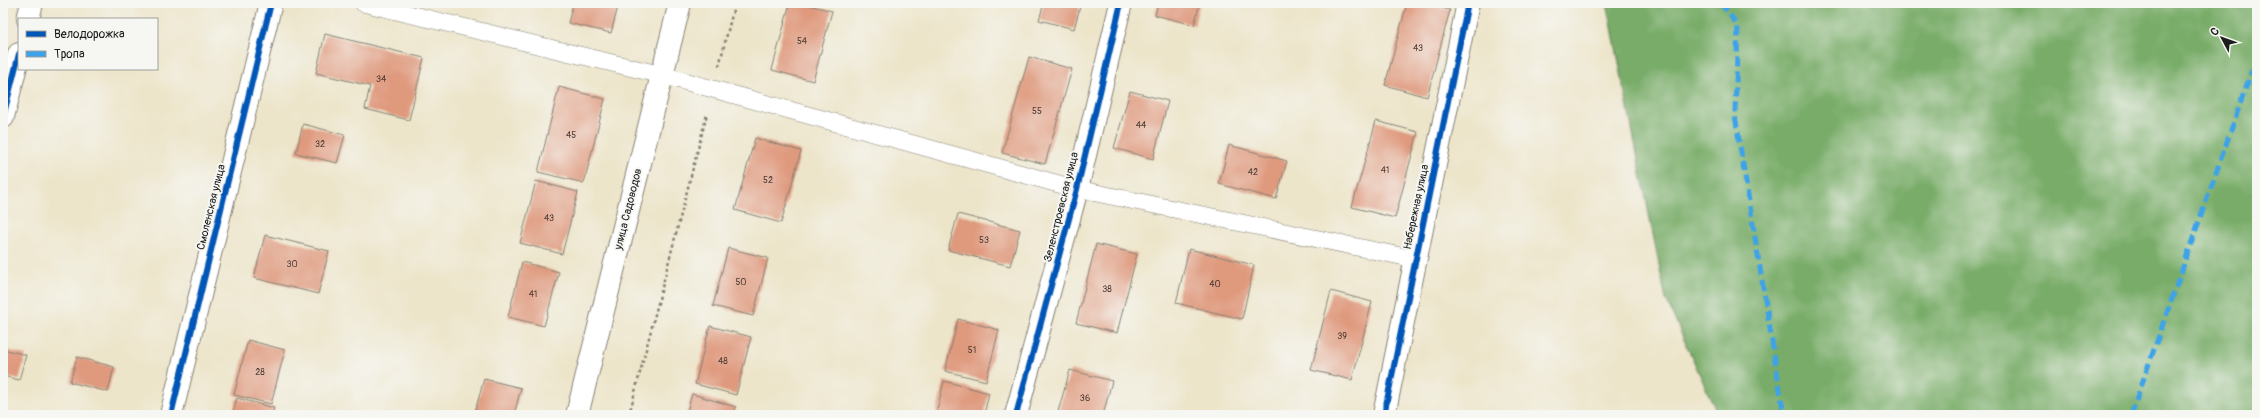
<svg xmlns="http://www.w3.org/2000/svg" width="2260" height="418" font-family="Pangolin,sans-serif">
<rect width="100%" height="100%" fill="#f6f6f2"/>
<filter id="ink" filterUnits="userSpaceOnUse"><feTurbulence type="fractalNoise" baseFrequency=".025" numOctaves="2"/><feDisplacementMap in="SourceGraphic" scale="8" xChannelSelector="R" yChannelSelector="G"/><feConvolveMatrix kernelMatrix="1 2 1 2 8 2 1 2 1" color-interpolation-filters="sRGB"/></filter>
<filter id="wash" filterUnits="userSpaceOnUse"><feTurbulence type="fractalNoise" baseFrequency=".012" numOctaves="4" result="noise"/><feDisplacementMap in="SourceGraphic" scale="16" xChannelSelector="R" yChannelSelector="G"/><feGaussianBlur stdDeviation="0.9" result="paint"/><feColorMatrix in="noise" values="0 0 0 0 0 0 0 0 0 0 0 0 0 0 0 0 0 1.4 0 .05"/><feComposite in="paint" operator="in"/></filter>
<g filter="url(#wash)">
<rect width="100%" height="100%" fill="#ede5ca"/>
<!-- forest -->
<path fill="#78ac68" stroke="#4a6442" d="M1607,3h650v412h-539l-52,-115z"/>
<g id="blocks">
<!-- building -->
<path fill="#df997d" d="M573,3h46l-8,30 -43,-10z
M790,3h12l30,8 -19,70 -41,-11z
M1044,3h37l-7,26 -35,-9z
M1158,3h42l-6,22 -39,-10z
M1407,3h16l27,7 -23,87 -42,-12z
M325,34l99,24 -15,62 -44,-11 5,-23 -54,-13z
M1029,57l43,12 -27,95 -43,-11z
M559,87l46,12 -21,84 -46,-11z
M1130,91l38,10 -15,58 -39,-11z
M1376,121l42,11 -23,86 -43,-11z
M303,124l42,11 -8,28 -41,-10z
M755,138l46,13 -20,72 -46,-13z
M1229,145l58,16 -11,38 -57,-15z
M536,181l42,11 -16,62 -42,-11z
M958,214l62,16 -10,36 -62,-16z
M265,235l64,16 -11,43 -64,-16z
M1096,244l41,10 -20,79 -41,-10z
M728,248l40,10 -15,58 -40,-10z
M1189,249l65,16 -12,54 -66,-16z
M522,262l37,10 -15,54 -36,-9z
M1331,291l41,11 -20,78 -41,-10z
M958,319l41,11 -13,51 -41,-10z
M710,326l41,11 -15,58 -41,-11z
M248,340l37,10 -14,54 -37,-9z
M3,349l23,6 -7,25 -16,-4z
M77,357l37,10 -6,25 -38,-10z
M1070,370l42,11 -9,34h-46z
M484,379l37,9 -7,27h-40z
M944,381l45,12 -5,22h-48z
M692,394l44,13 -2,8h-48z
M237,398l37,10 -2,7h-40z"/>
</g>
</g>
<g filter="url(#ink)">
<use href="#blocks" fill-opacity="0" stroke="#848073" stroke-width="1"/>
<g fill="none" stroke-linecap="round" stroke-linejoin="round">
<defs>
<path id="service" d="M363,3l299,72 415,114 338,70"/>
<path id="minor" d="M28,19l4,-16
M3,117l16,-63
M171,415l100,-412
M1016,415l61,-226 44,-186
M1384,415l84,-412"/>
<path id="secondary" d="M577,415l103,-412"/>
</defs>
<!-- service casing -->
<use href="#service" stroke="#848073" stroke-width="18"/>
<!-- minor casing -->
<use href="#minor" stroke="#848073" stroke-width="24"/>
<!-- secondary casing -->
<use href="#secondary" stroke="#848073" stroke-width="24"/>
<!-- path -->
<path stroke="#848073" stroke-width="2.5" stroke-dasharray="3 3" stroke-linecap="butt" d="M719,66l16,-63
M629,415l78,-301"/>
<!-- service -->
<use href="#service" stroke="#fff" stroke-width="17"/>
<!-- minor -->
<use href="#minor" stroke="#fff" stroke-width="22"/>
<!-- secondary -->
<use href="#secondary" stroke="#fff" stroke-width="22"/>
<!-- quiet -->
<path stroke="#3da2ea" stroke-width="5" stroke-dasharray="10 5" stroke-linecap="butt" d="M1721,3l17,23 -3,89 49,300
M2131,415l120,-342 6,-8"/>
<defs>
<path id="cycleway" d="M3,117l16,-63
M171,415l100,-412
M1016,415l61,-226 44,-186
M1384,415l84,-412"/>
</defs>
<!-- cycleway casing -->
<use href="#cycleway" stroke="#f6f6f2" stroke-width="8"/>
<!-- cycleway -->
<use href="#cycleway" stroke="#0057b8" stroke-width="6"/>
</g>
</g>
<g text-anchor="middle" dominant-baseline="central" stroke-width="4" stroke-linejoin="round" paint-order="stroke">
<!-- number labels -->
<g font-size="9" fill="#4d3b34">
<text x="802" y="41">54</text>
<text x="1418" y="48">43</text>
<text x="381" y="79">34</text>
<text x="1037" y="111">55</text>
<text x="1141" y="125">44</text>
<text x="571" y="135">45</text>
<text x="320" y="144">32</text>
<text x="1385" y="170">41</text>
<text x="1253" y="172">42</text>
<text x="768" y="180">52</text>
<text x="549" y="218">43</text>
<text x="984" y="240">53</text>
<text x="292" y="264">30</text>
<text x="741" y="282">50</text>
<text x="1215" y="284">40</text>
<text x="1107" y="289">38</text>
<text x="533" y="294">41</text>
<text x="1342" y="336">39</text>
<text x="972" y="350">51</text>
<text x="723" y="361">48</text>
<text x="260" y="372">28</text>
<text x="1085" y="398">36</text>
</g>
<!-- street labels -->
<g font-size="11" fill="#1c1c1c" stroke="#f6f6f2">
<text transform="translate(211 207) rotate(-76)">Смоленская улица</text>
<text transform="translate(1061 207) rotate(-76)">Зеленстроевская улица</text>
<text transform="translate(1416 207) rotate(-78)">Набережная улица</text>
<text transform="translate(628 209) rotate(-76)">улица Садоводов</text>
</g>
</g>
<!-- margin -->
<rect width="2260" height="418" fill="none" stroke="#f6f6f2" stroke-width="16"/>
<!-- legend -->
<rect x="18" y="18" width="140" height="52" fill="#f6f6f2" stroke="#9f9f9c"/>
<rect x="26" y="31" width="20" height="6" fill="#0057b8" stroke="#9f9f9c"/>
<text x="54" y="38" font-size="12" fill="#1c1c1c">Велодорожка</text>
<rect x="26" y="51" width="20" height="6" fill="#3da2ea" stroke="#9f9f9c"/>
<text x="54" y="58" font-size="12" fill="#1c1c1c">Тропа</text>
<!-- north arrow -->
<g transform="translate(2222 38) rotate(311)" stroke="#f6f6f2" stroke-width="3" paint-order="stroke">
<path d="M0-3L7 15L0 10L-7 15Z" fill="#1c1c1c"/>
<text y="-6" font-size="11" font-weight="bold" text-anchor="middle" fill="#1c1c1c">С</text>
</g>
</svg>
